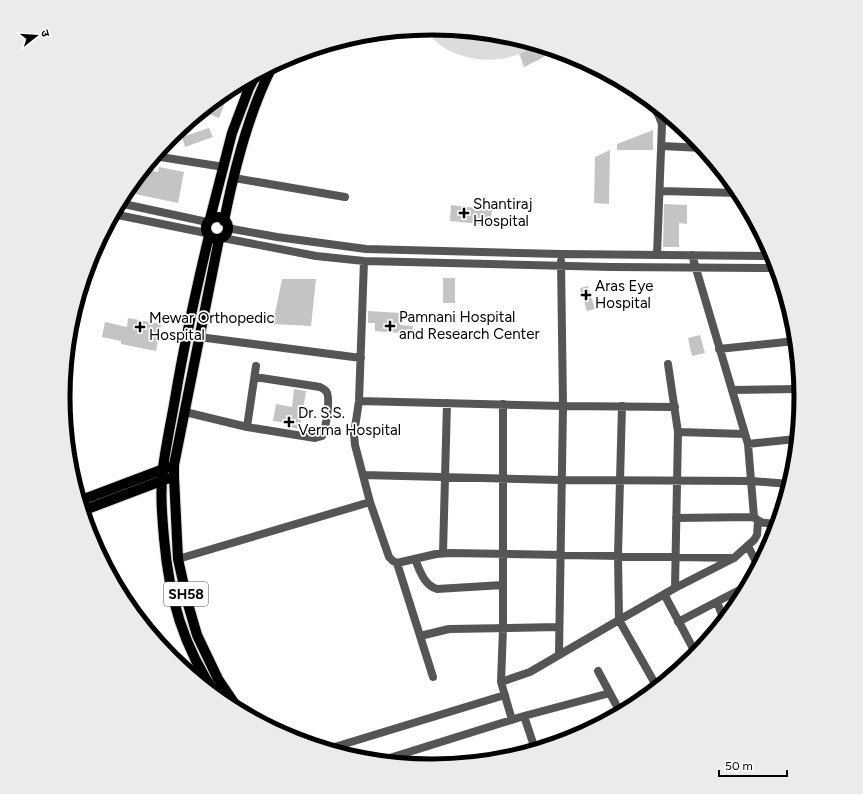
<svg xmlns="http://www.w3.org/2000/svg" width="863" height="794" font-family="Figtree,'Noto Sans Devanagari',sans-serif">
<rect width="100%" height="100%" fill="#fff"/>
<!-- green -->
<path fill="#dcdcdc" d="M432,28l72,7 48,15 -11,8 -17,9 -5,-13c-24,10 -59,7 -80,-10 -6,-5 -11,-10 -16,-15z"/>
<!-- building -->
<path fill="#c4c4c4" d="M537,45l15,5 -10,8 -18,9 -4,-13z
M223,93l5,2 -9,23 -10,-4 5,-13z
M209,128l4,9 -28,10 -3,-10z
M653,130v20h-36v-6z
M610,150l-1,54 -15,-1 1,-46z
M159,167l25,5 -6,31 -43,-9 4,-20 4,-5 15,3z
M664,204l23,1v19l-8,-1v24h-16z
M451,205l41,5 -2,15 -40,-4z
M443,278h12v25h-12z
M282,279h34l-5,47 -38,-2z
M588,286l7,23 -8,2 -7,-23z
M368,311l33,2 -1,12 13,1 -1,8 -37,-3v-8h-7z
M128,318l33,6 -5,27 -35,-7v-3l-19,-4 3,-15 22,5z
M700,335l5,18 -13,3 -4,-18z
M294,389l12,2 -6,38 -11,-2v-4l-16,-2 3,-17 16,3z"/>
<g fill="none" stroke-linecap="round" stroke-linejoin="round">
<defs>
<path id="primary" d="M206 228a11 11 0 1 1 22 0a11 11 0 1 1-22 0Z
M210,219l22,-86 17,-45 7,-13
M224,221c10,-51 25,-110 49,-156
M209,236c-13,54 -25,109 -34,163 -4,23 -9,46 -12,69 -3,23 -1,47 1,70 5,59 19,109 53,158
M219,239l-45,226v12l4,82 10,45 9,31 21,44 21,31
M79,501l90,-34
M82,511l87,-33"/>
</defs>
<!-- primary casing -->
<use href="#primary" stroke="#dbdbdb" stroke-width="12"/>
<!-- street -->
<path stroke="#555" stroke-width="8" d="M650,101l9,15 3,8 -5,131
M662,146l40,2
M154,156l70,11
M234,178l111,19
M660,191l79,2
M119,203l88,19
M113,214l93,19
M227,228l50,9 89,12 195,5 212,2
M223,238l93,18 48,5 247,6 165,1
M692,255l56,189 6,73c7,8 14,6 23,6
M364,261l-5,140 -5,33 1,11 15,57 19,55 4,4 4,2 39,-9 14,-1 284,5
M199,337l162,21
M793,341l3,13
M719,349l76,-8
M668,364l10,68 -3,156
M732,390l68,-1
M359,401l204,5 112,1
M503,404v224l-2,54 11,38
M622,406l-4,149 1,65 38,67
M185,412l62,15 68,11 7,-2c4,-7 9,-39 4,-45 -2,-2 -4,-3 -6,-4l-65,-10
M247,427l9,-61
M678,432l67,2
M748,444l48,-5
M363,475l198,5 191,1 37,3
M676,518l78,-1
M748,546l10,20
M443,553l4,-150
M178,559l192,-57
M415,559c5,12 9,26 22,30l66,-4
M397,563l36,114
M664,594l32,60
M717,602l7,18
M678,622l69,-36
M420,636l29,-7 110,-2
M559,654l4,-248 -2,-145
M598,671l22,41
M501,682l29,-10 89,-52 56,-32 59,-30 20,-18 3,-5 1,-13
M524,716l11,33
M328,749l177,-54
M380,761l144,-45 86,-23"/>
<!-- primary -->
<use href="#primary" stroke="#000" stroke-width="10"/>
</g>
<!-- markers -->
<g fill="#000" stroke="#fff" stroke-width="1.5">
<path d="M462 207h4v4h4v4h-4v4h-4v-4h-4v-4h4z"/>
<path d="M584 289h4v4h4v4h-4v4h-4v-4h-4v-4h4z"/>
<path d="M388 320h4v4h4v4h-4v4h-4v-4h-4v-4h4z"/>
<path d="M138 321h4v4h4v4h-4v4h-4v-4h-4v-4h4z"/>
<path d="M287 416h4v4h4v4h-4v4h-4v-4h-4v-4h4z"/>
</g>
<g text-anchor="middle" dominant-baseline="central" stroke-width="3.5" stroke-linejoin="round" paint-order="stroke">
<!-- shield labels -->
<rect fill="#fff" stroke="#4c4c4c" stroke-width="1" x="164" y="582" width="44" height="24" rx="3"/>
<g font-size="14" font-weight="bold" fill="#000">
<text x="186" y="594">SH58</text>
</g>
<!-- poi labels -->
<g font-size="15" fill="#000" stroke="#fff" text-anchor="start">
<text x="473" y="204">Shantiraj<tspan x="473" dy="17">Hospital</tspan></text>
<text x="595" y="286">Aras Eye<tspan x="595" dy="17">Hospital</tspan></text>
<text x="399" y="317">Pamnani Hospital<tspan x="399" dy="17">and Research Center</tspan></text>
<text x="149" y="318">Mewar Orthopedic<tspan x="149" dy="17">Hospital</tspan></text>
<text x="298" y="413">Dr. S.S.<tspan x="298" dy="17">Verma Hospital</tspan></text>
</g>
</g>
<!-- crop -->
<path d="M0 0H863V794H0ZM70 397a362 362 0 1 1 724 0a362 362 0 1 1-724 0Z" fill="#ebebeb" fill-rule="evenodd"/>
<path fill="none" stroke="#000" stroke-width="5" d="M70 397a362 362 0 1 1 724 0a362 362 0 1 1-724 0Z"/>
<!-- north arrow -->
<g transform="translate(36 36) rotate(73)" stroke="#ffffff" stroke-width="3" paint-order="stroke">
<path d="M0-3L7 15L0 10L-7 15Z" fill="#000000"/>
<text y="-6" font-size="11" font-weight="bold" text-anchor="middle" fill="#000000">उ</text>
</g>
<!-- scale -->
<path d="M719 770v6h68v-6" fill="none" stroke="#000000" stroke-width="2"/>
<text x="725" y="770" font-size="12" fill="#000000" stroke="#ffffff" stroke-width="3" paint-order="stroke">50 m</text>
</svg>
